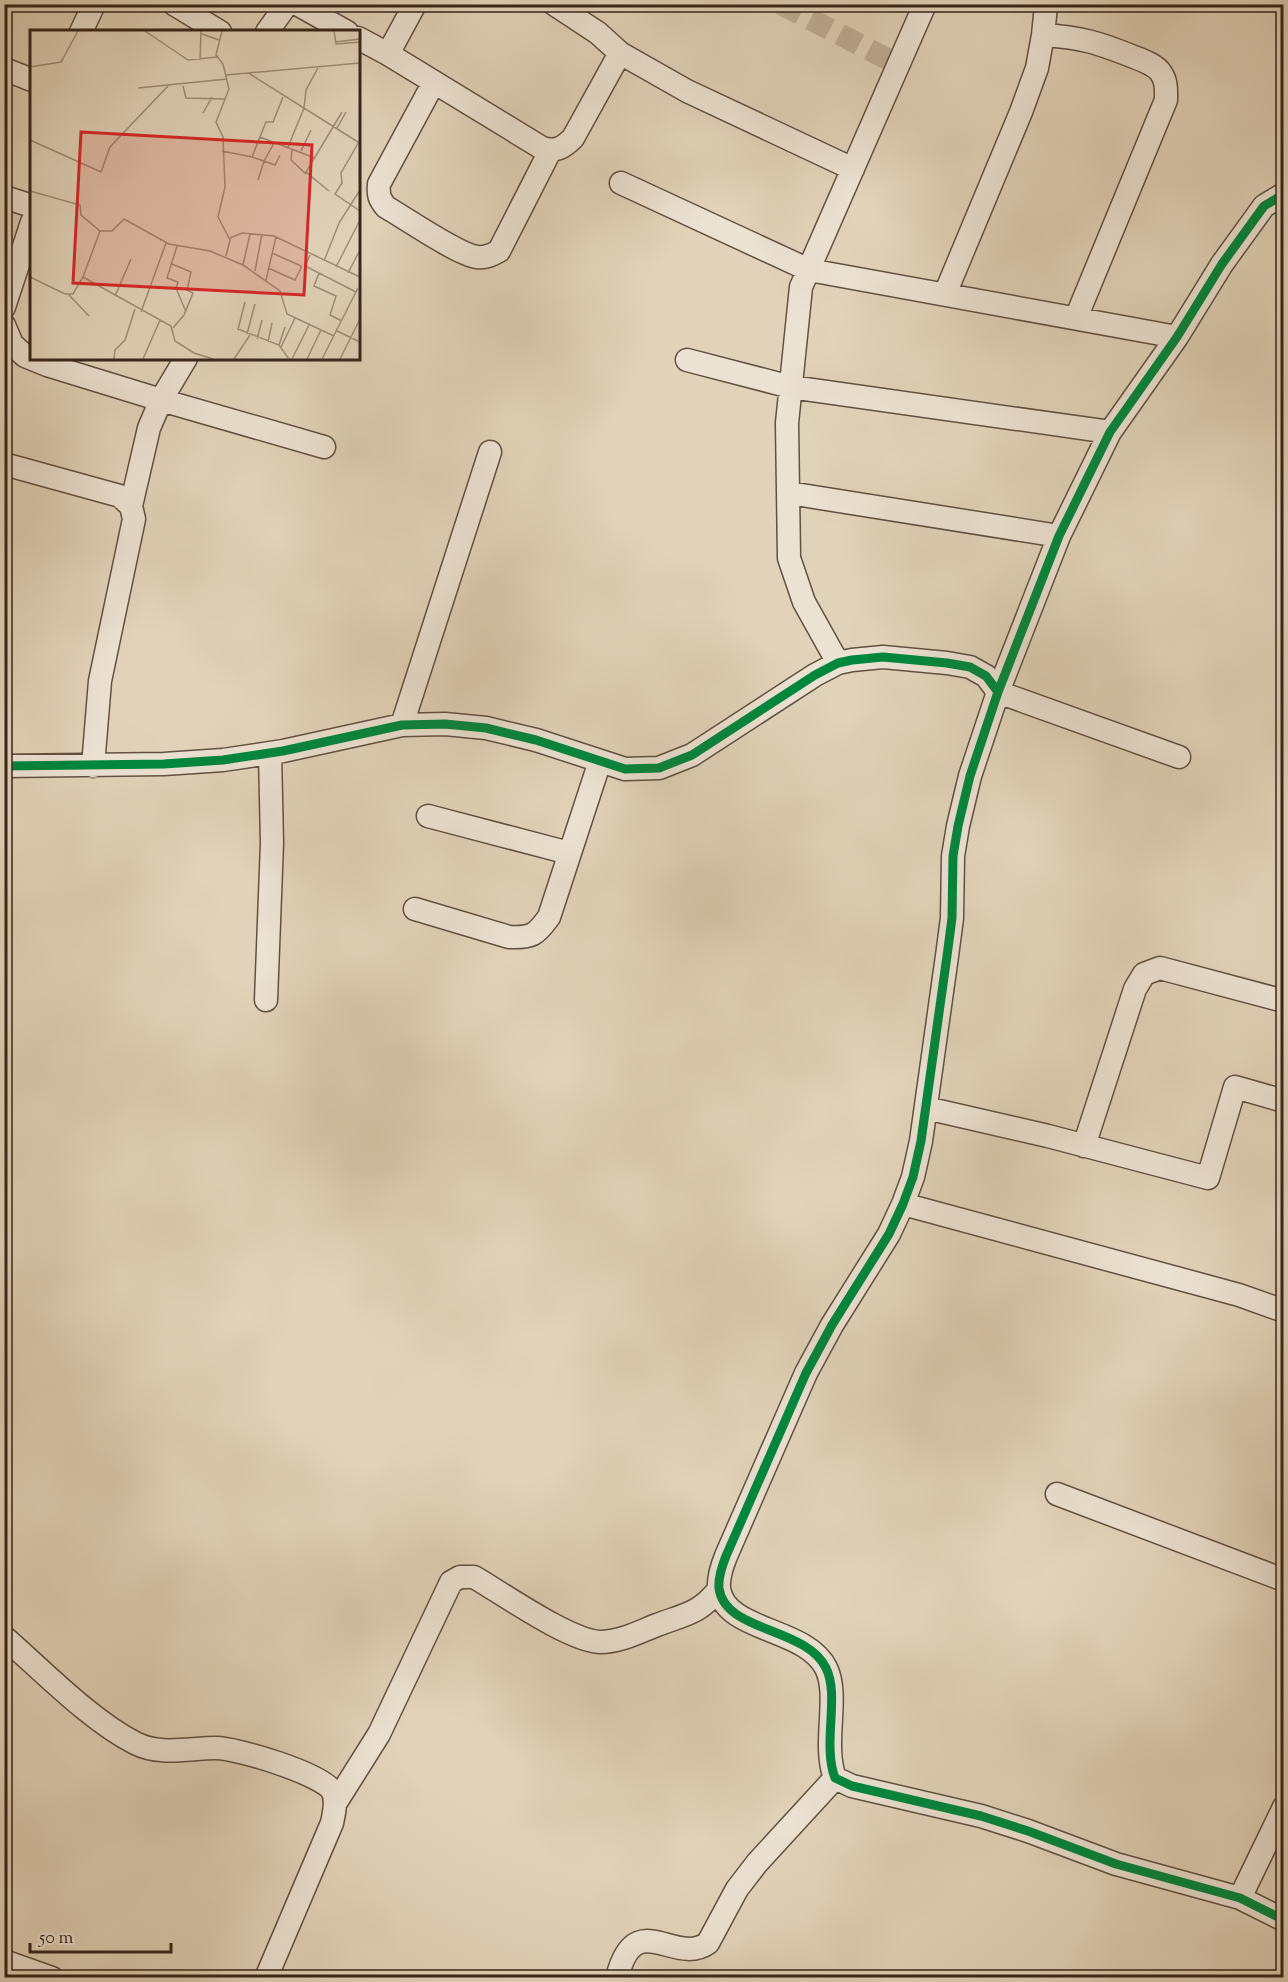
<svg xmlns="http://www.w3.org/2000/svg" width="1288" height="1982" font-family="'Sorts Mill Goudy',serif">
<rect width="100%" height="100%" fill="#e1d3b9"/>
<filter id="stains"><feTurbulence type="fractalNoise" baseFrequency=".00333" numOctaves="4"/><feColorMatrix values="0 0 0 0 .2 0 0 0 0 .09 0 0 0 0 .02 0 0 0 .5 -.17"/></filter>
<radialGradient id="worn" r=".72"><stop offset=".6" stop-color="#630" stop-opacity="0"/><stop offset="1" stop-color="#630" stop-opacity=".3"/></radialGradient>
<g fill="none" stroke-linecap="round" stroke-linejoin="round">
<!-- minor-tunnel -->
<path stroke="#bfb099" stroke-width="22" stroke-dasharray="22 11" stroke-linecap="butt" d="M781,4l118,61"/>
<defs>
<path id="minor" d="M174,4l46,28
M297,4l50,28
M554,4l44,29 22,20 67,38 166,78
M81,32l13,-28
M267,32l20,-28
M1043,35c38,2 56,8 91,22 8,3 22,8 27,16 6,9 5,17 5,27l-90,218
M358,38l30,16 154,94c14,4 21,0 31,-10l47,-85
M388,54l27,-50
M4,69l28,11
M434,82l-55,102c-1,10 0,15 7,23 19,11 73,48 91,50 9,1 15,-2 22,-6l51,-100
M621,183l188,87 368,67
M1284,194l-20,12 -42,58 -45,73 -67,95 -51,104 -61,156 -28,84 -12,50 -5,30 -1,62 -5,38 -26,185 -8,36 -10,27 -14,30 -57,91 -26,48 -80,183c-4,10 -8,21 -7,32 5,44 87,39 107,80 14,28 -4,76 9,110l17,8 129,30 47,15 88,33 124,34 44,22
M4,197l28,9
M945,294l76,-182 16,-44 6,-33 3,-29
M4,307l28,-85
M4,325l8,19 13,12 22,9 114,35 -12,28 -18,78
M186,358l-25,42 163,47
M687,360l104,27 319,45
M4,464l116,32 11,10 3,13 -34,162 -7,85
M789,493l270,43
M838,663l-34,-61 -15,-44 -2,-135 14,-136 124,-283
M402,725l88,-273
M4,766l160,-2 59,-4 60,-9 119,-26 43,-1 41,4 50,12 89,29 34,-1 33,-13 123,-80 23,-12 14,-3 31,-3 64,6 23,4 16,9 12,16 181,65
M428,816l141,37
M415,909l94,28c23,1 27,-2 40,-20l51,-156
M266,1000l6,-157 -2,-90
M926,1108l122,28 160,42 27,-91 49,14
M1084,1146l51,-157 9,-15 16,-6 124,33
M903,1204l336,91 45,16
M1057,1494l227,86
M4,1637c39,34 86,83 131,106 25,13 54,5 81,5 20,0 108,26 117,44 4,10 1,21 -1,31l-66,155
M335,1804l44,-70 72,-152 9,-5h14c29,17 96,64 126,65 20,0 39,-10 57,-17 29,-11 42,-11 62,-36
M1240,1898l44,-91
M4,1961l48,17
M617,1978c18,-73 57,-11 91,-35l29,-54 20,-26 78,-85"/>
</defs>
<!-- minor casing -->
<use href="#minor" stroke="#615141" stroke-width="25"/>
<!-- minor -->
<use href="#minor" stroke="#ece2d2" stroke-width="22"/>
<defs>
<path id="cycleway" d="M1284,194l-20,12 -42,58 -45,73 -67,95 -51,104 -61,156 -28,84 -12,50 -5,30 -1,62 -5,38 -26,185 -8,36 -10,27 -14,30 -57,91 -26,48 -80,183c-4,10 -8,21 -7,32 5,44 87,39 107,80 14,28 -4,76 9,110l17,8 129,30 47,15 88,33 124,34 44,22
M4,766l160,-2 59,-4 60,-9 119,-26 43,-1 41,4 50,12 89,29 34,-1 33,-13 123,-80 23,-12 14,-3 31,-3 64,6 23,4 16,9 12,16"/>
</defs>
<!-- cycleway casing -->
<use href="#cycleway" stroke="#ece2d2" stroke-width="13"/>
<!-- cycleway -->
<use href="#cycleway" stroke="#00873e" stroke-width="9"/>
</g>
<!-- overview -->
<g transform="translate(30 30)">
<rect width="330" height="330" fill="#e1d3b9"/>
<path fill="none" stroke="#9d8e79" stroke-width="1.5" d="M115,1l43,29 29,-3M192,1l-6,24 7,9 6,25 -13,33 7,15 2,50 -7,30 12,23 -4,16M304,1l2,13 24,-2M172,4l17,6M305,12l25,-3M170,30l1,-29M0,37l31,-5 17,-31M220,44l108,68M196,45l134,-12M153,56l3,12 39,1M108,58l89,-9M173,83l9,-16M307,98l9,-16M230,107l6,-15h7l10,-25M0,110l71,32 9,-25 58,-61M330,110l-19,33 1,10 -7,11 25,17M258,117l16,-39 2,-18 13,-24M262,119l-1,11 15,14M192,121l30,6 8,-20 55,21M271,121l10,-21M222,127l12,4 10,-18M228,150l6,-19 11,4 5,-10M0,161l50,14 1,10 19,16h12l12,-12 45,25 41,7 33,14 37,26 7,23 47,22M299,161l-23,-19 36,-60M200,208l12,-5 32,3 86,41M147,216l-10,32 11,4 -2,6 10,24M242,223l29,13M280,225l-5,11 51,26M294,231l15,-38 21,-33M142,234l19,8 -4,18 6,3 -9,22 -11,13M213,235l7,-31M306,237l24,-47M238,238l27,12 7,-14M225,241l7,-37M289,243l-5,13 22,10 -6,19 12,6M318,243l12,-23M0,247l35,17h8l10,-17 17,-46M53,247l88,49 4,15 19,12 19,6M236,250l10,-43M39,265l20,21M85,266l16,-37M215,272l-7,27 41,16 10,14M111,282l25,-69M307,301l23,11M217,304l8,-30M227,309l5,-19M238,312l4,-19M249,315l6,-18M251,317l14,-29M84,329l1,-9 10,-10 10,-31M113,329l17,-39M204,329l16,-24M262,329l17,-34M277,329l14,-29M292,329l36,-71M310,329l20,-40"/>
<path fill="#d62828" fill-opacity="0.15" stroke="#d62828" stroke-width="3" d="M51,102l231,13 -8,150 -231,-12z"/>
<rect width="330" height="330" fill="none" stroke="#362619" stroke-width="3"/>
</g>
<!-- margin -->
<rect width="1288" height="1982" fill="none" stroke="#e1d3b9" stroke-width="24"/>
<rect x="6" y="6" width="1276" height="1970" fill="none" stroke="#362619" stroke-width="3"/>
<rect x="12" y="12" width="1264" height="1958" fill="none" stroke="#362619" stroke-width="1.5"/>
<!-- scale -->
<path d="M30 1943v9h141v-9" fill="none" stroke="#362619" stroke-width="3"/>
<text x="39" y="1943" font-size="18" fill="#362619" stroke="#ece2d2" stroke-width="4.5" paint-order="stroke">50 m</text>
<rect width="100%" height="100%" filter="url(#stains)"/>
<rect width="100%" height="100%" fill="url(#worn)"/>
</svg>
